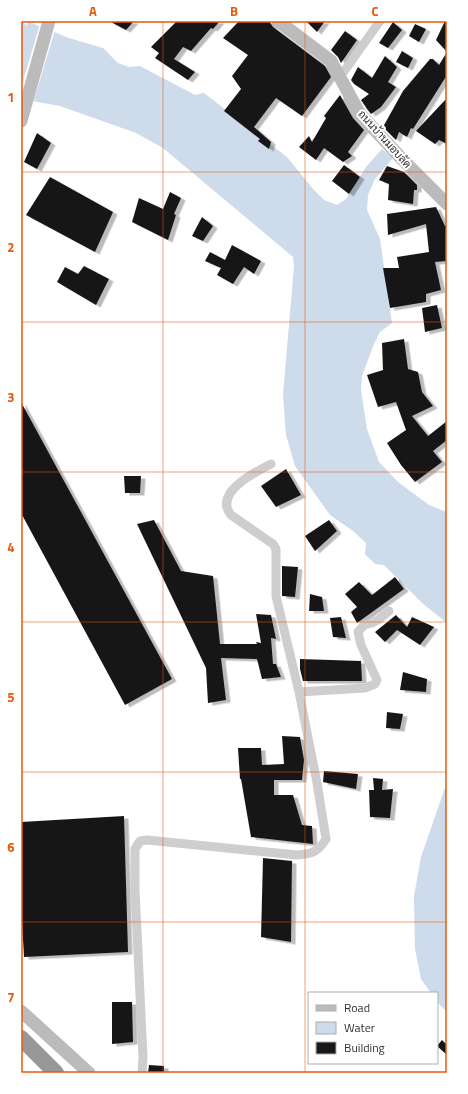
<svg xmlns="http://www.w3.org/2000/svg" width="468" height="1094" font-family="'Titillium Web',Sarabun,sans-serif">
<defs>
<filter id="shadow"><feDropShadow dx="4.5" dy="2.5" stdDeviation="0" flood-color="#0004"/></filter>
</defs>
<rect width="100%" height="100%" fill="#fff"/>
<!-- water -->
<path fill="#cddbeb" d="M21,22l6,3 2,-3 40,16 34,10 15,15 11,4 11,-1 55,29 9,-2 83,64 26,32 11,11 13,5 9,-6 20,-32 16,-18 11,9 -18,21 -7,16 -1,15 13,29 12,84 -12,9 -6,12 -12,32 -1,14 6,39 12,33 19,20 31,23 18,7v111l-25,-20 -38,-38 -9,-1 -10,-10 1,-11 -13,-12 -23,-16 -35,-49 -9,-31 -3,-40 11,-129 -1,-9 -130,-109 -27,-15 -76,-27 -39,-7z
M447,782v230l-10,-10v-9h-6l-10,-14 -6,-30 -1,-53 7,-39z"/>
<!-- pier -->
<path fill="#fff" d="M40,24l15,6 -22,73 -12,-2v-13z"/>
<!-- building -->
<path fill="#181818" filter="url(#shadow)" d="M109,21h25l-8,9z
M177,21h43l-7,8 -2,-1 -20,23 -8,-4 -9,12 21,13 -7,8 -33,-22 4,-5 -8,-6z
M239,21h30l4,6 52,39 6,11 -29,39 -26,-18 -22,29 17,15 -2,7 -11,-8 2,-2 -36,-28 17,-22 -9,-13 16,-21 -25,-17z
M306,21h19l-8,11z
M445,21h2v31l-11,-12z
M393,22l9,8 -14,18 -9,-5z
M415,24l11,5 -7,13 -10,-6z
M345,31l12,9 -16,23 -3,-6 -7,-7z
M402,51l11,7 -5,10 -12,-6z
M447,52v23l-34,54 -2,-1 -4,9 -8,-5 -3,8 -13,-13 20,-36 27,-32h3l6,6z
M385,56l12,11 -9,15 8,5 -15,20 -10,7 -4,-5 -6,-9 8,-6 -15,-10 -3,-4 7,-13 14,11z
M340,95l13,23 11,12 -16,22 4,4 -9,6 -19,-14 -8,12 -17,-13 10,-11 3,6 14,-24 -2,-2z
M447,98v46l-8,-4 -4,4 -19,-13z
M37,133l14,10 -14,26 -13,-7z
M344,165l16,12 -11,17 -17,-13z
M387,166l17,6 13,13v5h-3l-1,14 -25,-4 1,-16 -10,-4z
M50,177l63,35 -18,40 -69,-37z
M170,192l11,6 -7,16 2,1 -8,25 -36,-18 7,-24 24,11z
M436,207l9,19h2v35l-12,1 6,28 -15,4v8l-36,6 -7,-40h16l-2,-11 32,-5 -3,-28 -38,11 -1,-21z
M202,217l11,9 -10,15 -11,-5z
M232,245l29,16 -7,13 -10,-7 -11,17 -16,-9 4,-7 -16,-7 5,-9 15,8z
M84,266l25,13 -13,26 -39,-23 8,-15 13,7z
M437,305l5,23 -17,4 -3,-24z
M404,339l4,30 10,3 4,20 11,14 -21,10 16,20 19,-15v19l-14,11 9,11 -27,20 -14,-17 -14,-22 19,-13 -10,-28 -18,5 -11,-32 16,-5 -1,-27z
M21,402l151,277 -47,26 -104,-192z
M286,469l15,26 -25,12 -15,-21z
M124,476h17l-1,17h-15z
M154,520l27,51 32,5 7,68h37l-1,-2 5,1 -5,-29 15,1 5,24 -5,-1 2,26h3l5,13 -19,2 -5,-20 -36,-1 5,42 -18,3 -2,-35 -69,-144z
M329,520l8,11 -22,20 -10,-15z
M282,566l16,1 -3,30 -13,-1z
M395,577l9,12 -47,34 -6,-11 6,-5 -12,-13 14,-12 13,13z
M310,594l12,3 2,14h-15z
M396,615l11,12 5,-10 22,10 -14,18 -23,-15 -12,12 -10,-10z
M341,617l5,21 -13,-1 -3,-19z
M300,659l61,2 1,20h-59l-3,-12z
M403,672l24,7 -1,13 -26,-2z
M387,712l16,2 -3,15 -14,-1z
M282,736l18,1 4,23 -2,20h-28v15h19l9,30 10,1 1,18 -62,-7 -10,-58h-1l-2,-31h23l1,17 22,-1z
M324,771l34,3 -2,15 -33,-7z
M373,778l10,1 -1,11 11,-1 -3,29 -20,-1 -1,-27h5z
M124,816l4,136 -104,5 -3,-53v-82z
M263,858l29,3 -1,81 -30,-5z
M112,1002h20l1,40 -21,2z
M442,1040l5,5v10l-10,-9z
M149,1065l15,1v7h-16z"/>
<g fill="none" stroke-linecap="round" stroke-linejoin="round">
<!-- street -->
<path stroke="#cecece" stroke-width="9" d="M340,77l40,-56
M299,692l66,-4 10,-4 2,-4 -16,-35 -3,-13 6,-7 8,-2 6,-3 11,-9
M142,1073l1,-16 -8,-167v-41l5,-8 7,-1 150,15c15,-1 21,-3 29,-16l-9,-56 -18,-91 -23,-96v-47l-3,-5 -42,-29c-18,-22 24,-43 40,-51"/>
<!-- secondary -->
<path stroke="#bbb" stroke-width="13" d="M278,21l53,40 29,53 41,44 46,46
M21,121l28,-100
M21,1011l68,62"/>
<!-- highway -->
<path stroke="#989898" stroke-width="16" d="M21,1038l35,35"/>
</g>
<!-- grid -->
<path fill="none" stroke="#e8590c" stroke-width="1" stroke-opacity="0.55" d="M163,21v1052M305,21v1052M21,172h426M21,322h426M21,472h426M21,622h426M21,772h426M21,922h426"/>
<g text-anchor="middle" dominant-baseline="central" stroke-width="4" stroke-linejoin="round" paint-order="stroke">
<!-- street labels -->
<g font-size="11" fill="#313131" stroke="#fff">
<text transform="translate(385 139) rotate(48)">ถนนบ้านมอบลัด</text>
</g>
</g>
<!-- border -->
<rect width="468" height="1094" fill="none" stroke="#ffffff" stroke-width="44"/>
<!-- legend -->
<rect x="308" y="992" width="130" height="72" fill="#ffffff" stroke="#adadad"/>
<rect x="316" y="1005" width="20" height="6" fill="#bbbbbb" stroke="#adadad"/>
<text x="344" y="1012" font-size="12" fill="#313131">Road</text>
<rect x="316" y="1022" width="20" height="12" fill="#cddbeb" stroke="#adadad"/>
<text x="344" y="1032" font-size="12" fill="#313131">Water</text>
<rect x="316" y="1042" width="20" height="12" fill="#181818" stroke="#adadad"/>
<text x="344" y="1052" font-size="12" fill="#313131">Building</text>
<rect x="22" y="22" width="424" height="1050" fill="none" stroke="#e8590c" stroke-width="1.5"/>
<g font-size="13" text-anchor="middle" font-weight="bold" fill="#e8590c">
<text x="93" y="16">A</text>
<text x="234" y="16">B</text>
<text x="375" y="16">C</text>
<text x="11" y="102">1</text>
<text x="11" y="252">2</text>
<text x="11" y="402">3</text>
<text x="11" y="552">4</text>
<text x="11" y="702">5</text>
<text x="11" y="852">6</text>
<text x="11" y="1002">7</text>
</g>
</svg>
